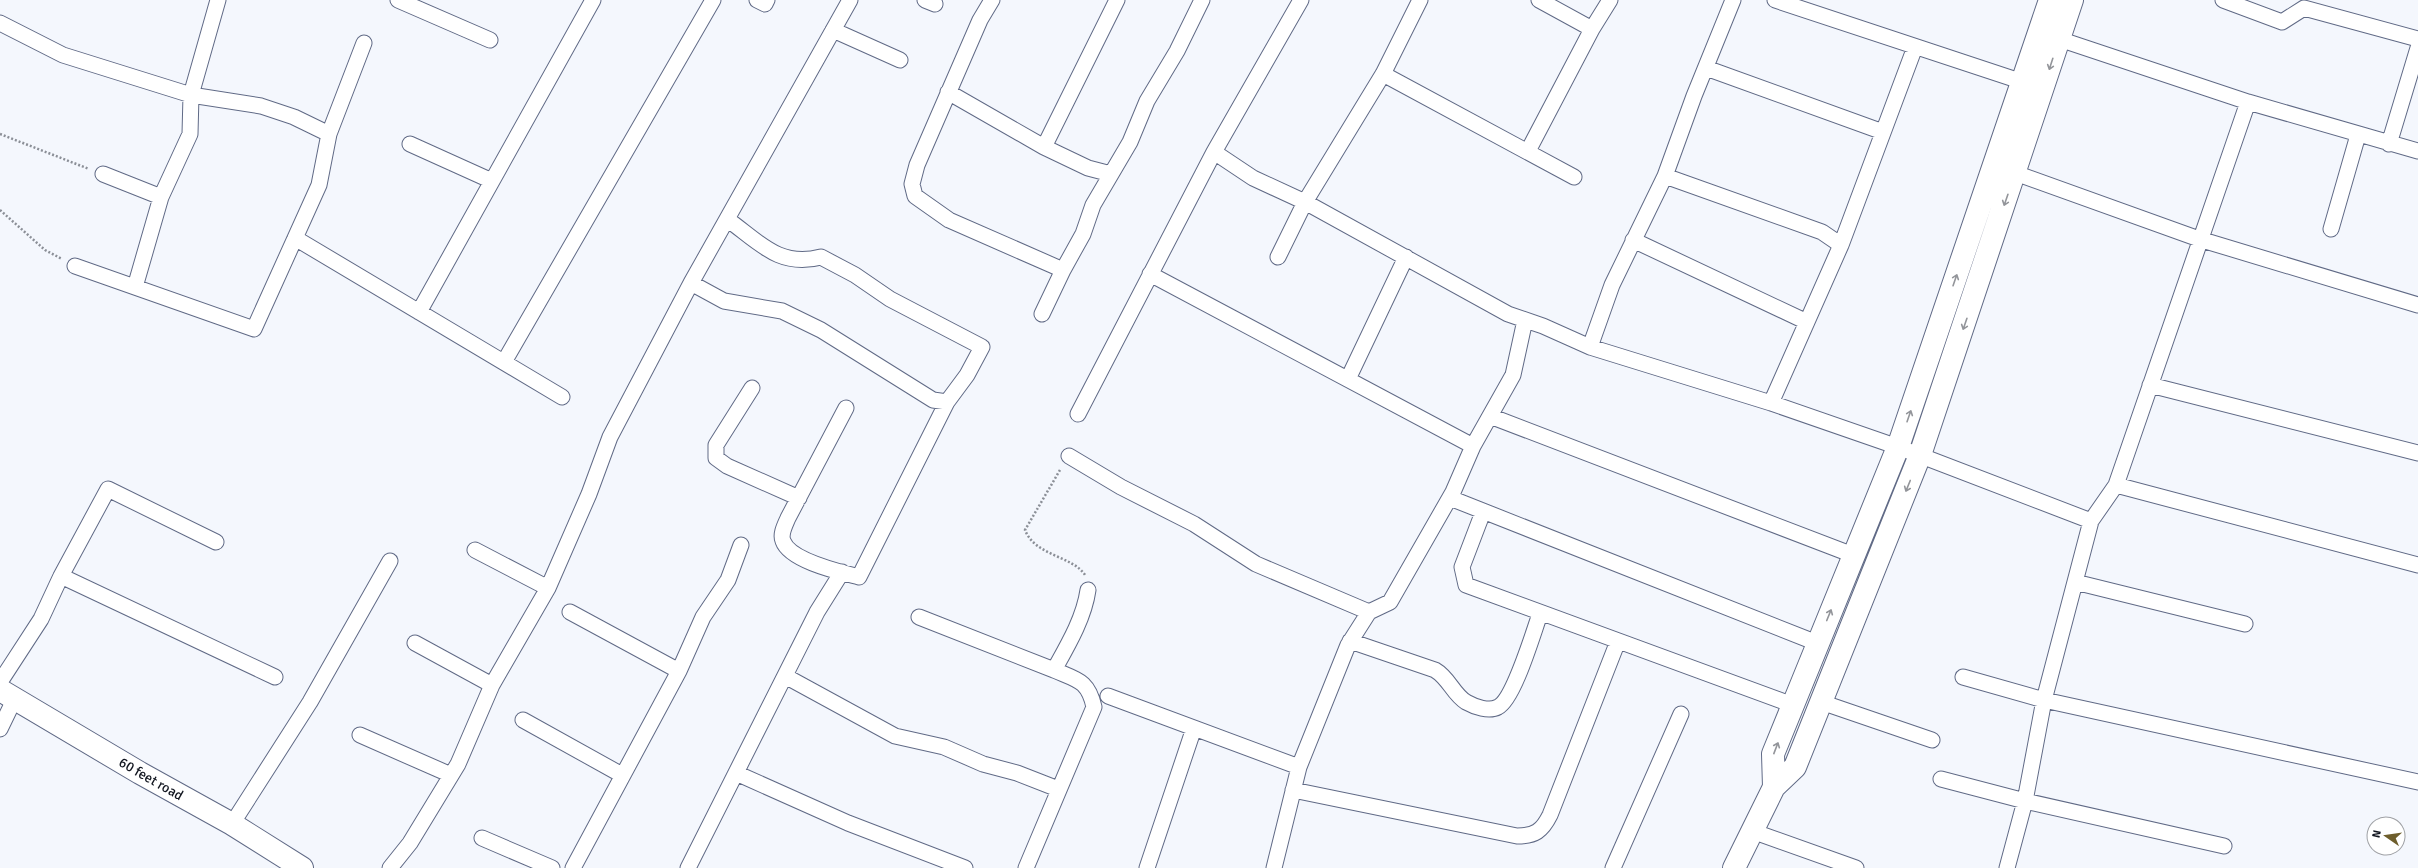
<svg xmlns="http://www.w3.org/2000/svg" width="2418" height="868" font-family="Signika,sans-serif">
<rect width="100%" height="100%" fill="#f4f7fd"/>
<g fill="none" stroke-linecap="round" stroke-linejoin="round">
<defs>
<path id="street" d="M398,0l92,40
M757,0l8,4 2,-4
M925,0l10,4
M992,0l-12,20 -63,145 -5,19 3,12 34,24 114,50 -21,44
M1301,0l-87,152 39,26 52,24 203,112 35,12 47,21 181,56 127,44 193,74
M1775,0l248,82
M2223,0l59,22 22,-14 114,31
M0,23l63,32 128,40 -1,39 -29,63 -26,90
M1592,29l18,-29
M833,30l67,30
M2059,39l189,63 170,49
M1706,68l177,64
M1383,74l191,103
M948,92l96,55
M329,134l35,-91
M410,144l82,37
M2389,144l29,-96
M1528,151l64,-122 -53,-29
M2007,170l192,69 219,66
M103,174l58,23
M1111,174l-23,-6 -44,-21 73,-147
M1665,176l157,56 19,13
M2331,229l27,-94
M295,238l267,159
M1633,240l174,82
M1278,257l27,-55 78,-128 37,-74
M75,266l179,63 65,-144 10,-51 -35,-17 -33,-11 -70,-11 27,-95
M1063,270l20,-36 10,-29 37,-63 17,-41 30,-50 25,-51
M1150,274l323,172
M691,283l33,18 58,10 39,19 112,70 14,2 20,-27 15,-28 -92,-48 -35,-24 -34,-18c-42,11 -62,-15 -94,-38
M419,312l174,-312
M1590,347l22,-62 53,-109 29,-80 39,-96
M504,362l209,-362
M1348,379l58,-122
M2150,385l268,68
M752,388l-36,57v13l11,8 72,32
M1771,403l70,-158 74,-198
M846,408l-58,110c-3,7 -8,16 -5,23 7,20 57,31 76,36l88,-175
M1078,414l136,-262
M1490,416l363,139
M1069,456l52,31 73,37 62,40 113,48
M2116,485l302,80
M1450,498l367,145
M1483,512l-21,55 4,18 327,120
M475,550l73,38
M61,576l214,101
M2075,582l170,42
M570,612l109,59
M919,617l135,53
M1350,641l85,29c14,8 18,24 31,32 9,5 23,10 32,5 16,-8 35,-74 42,-93
M415,643l77,42
M785,676l110,60 49,11 39,17 34,9 41,16
M1963,677l81,23 374,82
M0,682l41,-63 20,-43 47,-87 108,53
M1108,696l191,71
M1821,702l111,38
M523,720l99,55
M0,729l15,-31
M360,735l91,40
M736,773l112,50 117,45
M1941,779l84,22 199,45
M1293,790l224,46c18,0 25,-5 33,-21l68,-174
M232,824l78,-122 80,-141
M1752,831l104,37
M482,838l70,30
M390,868l20,-25 48,-79 34,-79 56,-97 41,-94 21,-57 81,-154 159,-283
M573,868l106,-197 24,-54 25,-37 13,-35
M688,868l129,-256 25,-40
M1026,868l68,-161c-6,-27 -17,-27 -40,-37 14,-25 30,-52 34,-80
M1147,868l47,-140
M1274,868l25,-101 49,-122 21,-33 21,-10 63,-110 20,-46 40,-71 12,-55
M1613,868l68,-154
M2007,868l18,-67 19,-101 47,-179 25,-36 132,-383"/>
<path id="secondary" d="M0,690l140,83 92,51 70,44
M1774,787l-1,-33 125,-307 152,-447
M1734,868l40,-81 21,-20 125,-312 152,-455"/>
</defs>
<!-- street casing -->
<use href="#street" stroke="#606a86" stroke-width="17"/>
<!-- secondary casing -->
<use href="#secondary" stroke="#606a86" stroke-width="24"/>
<!-- path -->
<path stroke="#8b8f97" stroke-width="2.5" stroke-dasharray="2 2" stroke-linecap="butt" d="M0,134l89,35
M0,210l45,40 17,9
M1060,470l-35,60c10,26 48,26 60,45"/>
<!-- street -->
<use href="#street" stroke="#fff" stroke-width="15"/>
<!-- secondary -->
<use href="#secondary" stroke="#fff" stroke-width="22"/>
</g>
<!-- one-way arrows -->
<defs><path id="oneway-shaft" d="M-6 0H5M1.5-3L5.5 0L1.5 3" fill="none" stroke-width="1.6" stroke-linecap="round" stroke-linejoin="round"/></defs>
<g stroke="#93959a">
<use href="#oneway-shaft" transform="translate(2051 64) rotate(108)"/>
<use href="#oneway-shaft" transform="translate(2006 200) rotate(109)"/>
<use href="#oneway-shaft" transform="translate(1955 280) rotate(-71)"/>
<use href="#oneway-shaft" transform="translate(1965 324) rotate(109)"/>
<use href="#oneway-shaft" transform="translate(1909 416) rotate(-71)"/>
<use href="#oneway-shaft" transform="translate(1908 486) rotate(112)"/>
<use href="#oneway-shaft" transform="translate(1829 615) rotate(-68)"/>
<use href="#oneway-shaft" transform="translate(1776 748) rotate(-69)"/>
</g>
<g text-anchor="middle" dominant-baseline="central" stroke-width="3" stroke-linejoin="round" paint-order="stroke">
<!-- street labels -->
<g font-size="14" fill="#10141e" stroke="#fff">
<text transform="translate(151 779) rotate(30)">60 feet road</text>
</g>
</g>
<!-- north arrow -->
<g transform="translate(2386 836) rotate(283)"><circle r="19" fill="#ffffff" stroke="#9fa1a5"/>
<path d="M0-3L7 15L0 10L-7 15Z" fill="#6e5e2c"/>
<text y="-6" font-size="11" font-weight="bold" text-anchor="middle" fill="#10141e">N</text>
</g>
</svg>
